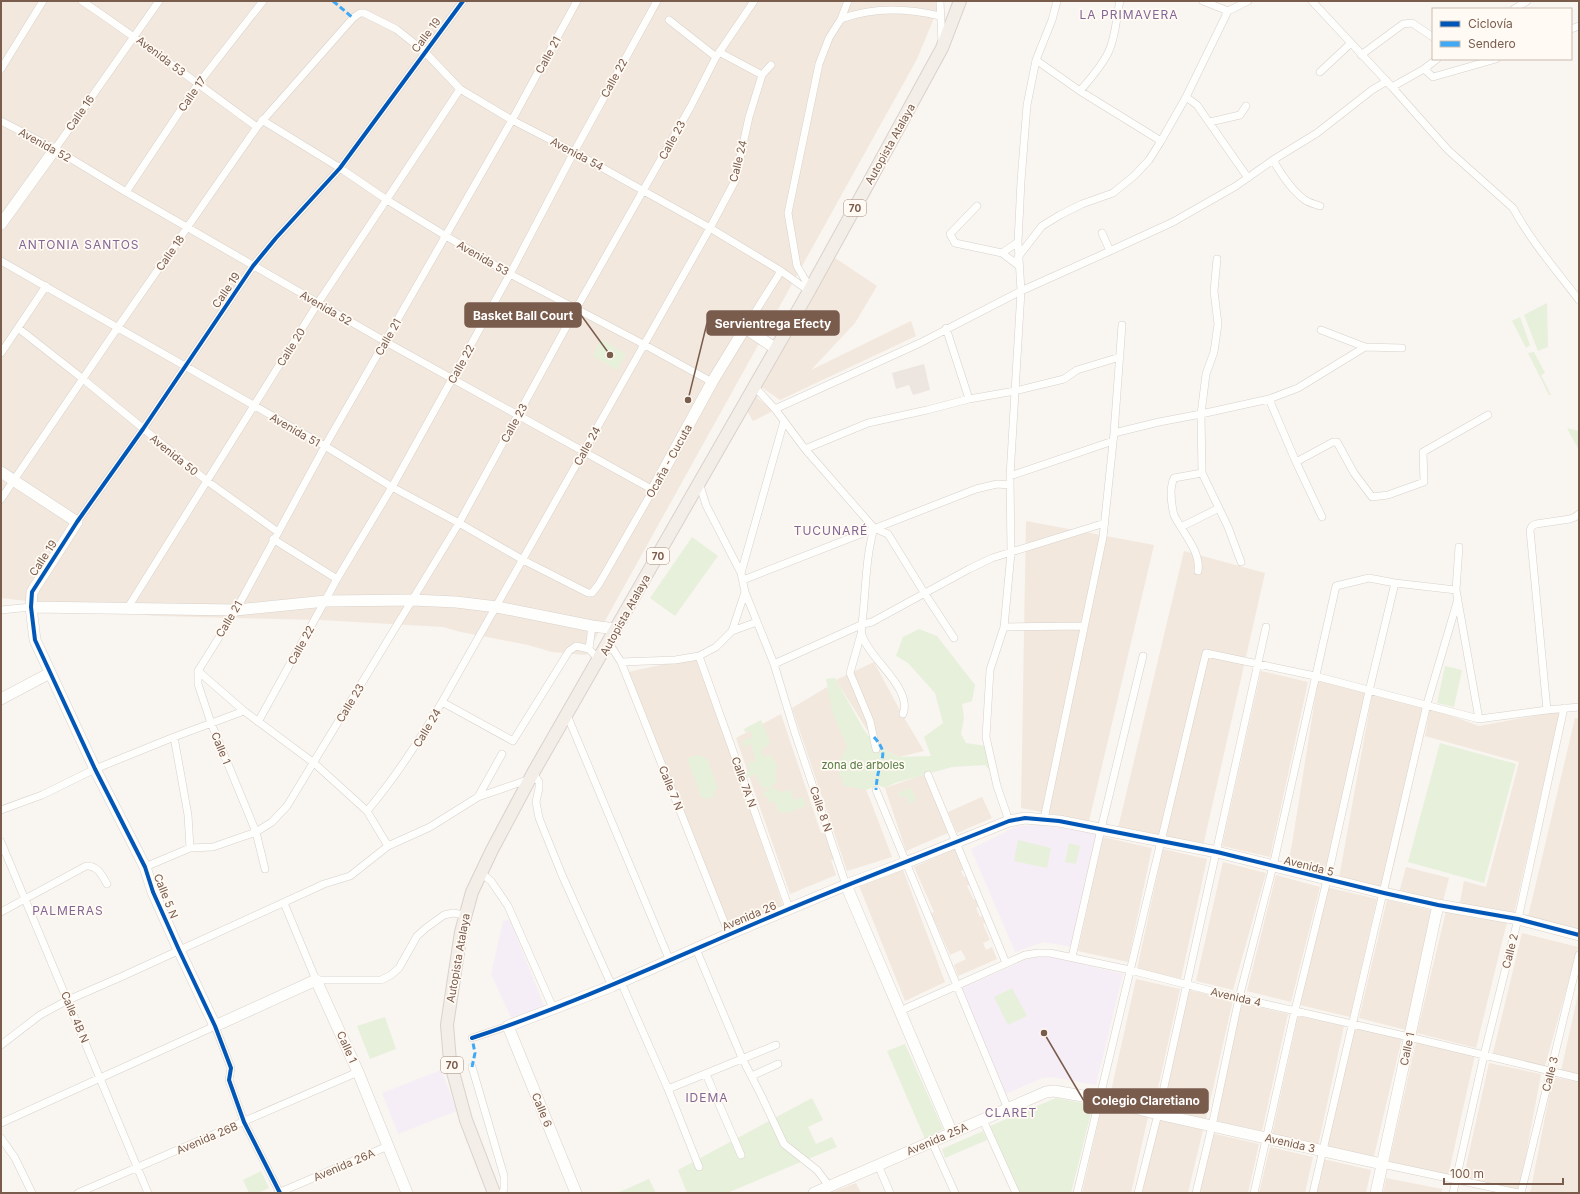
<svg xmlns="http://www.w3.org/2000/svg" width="1580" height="1194" font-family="Inter,sans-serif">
<rect width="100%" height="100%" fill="#f9f5f0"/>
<!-- residential -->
<path fill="#f2e8de" d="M1,1h940l-24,58 -331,596 -34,-3 -24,-7 -67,-13 -18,-5 -122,-7 -165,-4 -155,-18z
M835,258l42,28 -22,37 -44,47 100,-49 5,15 -136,64 -20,-14z
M754,395l19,16 -20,10 -7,-12z
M1026,521l128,24 -65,276 -68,-13z
M1184,551l81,22 -62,273 -85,-18z
M697,657l86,248 -55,22 -100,-255z
M874,662l29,54 21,35 -25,6 -22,-11 -41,-66z
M1261,671l47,11 -38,175 -48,-11z
M1318,680l48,13 -40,184 -39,-10 5,-23z
M827,687l65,170 -45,14 -55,-163z
M1372,695l52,12 -16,98 -20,85 -49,-12z
M1430,708l49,18 81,-15 -47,207 -54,-11 5,-26 22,6 33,-125 -94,-26z
M781,714l40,119 4,-1 10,27 -4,1 5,15 -46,19 -54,-156z
M1575,718l4,1v213l-52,-11z
M925,774l23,59 -42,18 -21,-63z
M982,797l10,21 -35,15 -9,-21z
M1103,837l49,11 -24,114 -50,-11z
M957,848l9,20 -5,3 3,6 3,-1 4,8 -4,2 7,14 2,-1 3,7 -3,2 4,9 2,-1 3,7 -2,1 7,16 -7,3 3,7 6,-3 5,12 -39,17 -4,-11 12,-6 -5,-9 -11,5 -19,-42 3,-1 -20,-45z
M1163,849l44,10 -26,120 -44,-10z
M1223,862l43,11 -33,117 -37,-9z
M902,867l43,115 -40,19 -47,-118z
M1406,867l43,11 -7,27 -43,-12z
M1276,875l44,12 -29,115 -44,-11z
M1326,887l51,12 -27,118 -50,-12z
M1387,900l47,11 -28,119 -47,-12z
M1446,911l61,11 -31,126 -59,-15z
M1522,933l56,14 -33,119 -52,-13z
M1136,979l44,10 -26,117 -44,-10z
M1189,990l44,10 -27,119 -45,-11z
M1579,990v85l-18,-4z
M1241,1003l47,11 -26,117 -46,-10z
M1298,1016l46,10 -26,120 -46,-11z
M1354,1026l48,12 -29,122 -48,-12z
M1416,1042l59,13 -27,121 -59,-13z
M1489,1063l52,11 -22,119 -57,-9z
M1553,1077l26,5v111h-49z
M1102,1106l46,11 -17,76h-49z
M1160,1120l43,10 -15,63h-46z
M1211,1133l48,11 -11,49h-50z
M1270,1147l43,10 -8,36h-46z
M1323,1159l48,11 -5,23h-51z
M1386,1178l56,11v4h-59z
M856,1183l5,10h-31z"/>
<!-- industrial -->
<path fill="#ede5e0" d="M924,364l6,26 -17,5 -4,-10 -13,4 -4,-16z"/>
<!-- education -->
<path fill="#f6eef6" d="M1040,825l58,9 -26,113 -28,-5 -29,10 -44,-103 46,-23z
M510,920l35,88 -32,14 -22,-48 12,-53z
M1033,957h19l71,17 -27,111 -45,-8 -9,1 -36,16 -45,-106z
M441,1070l16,41 -59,23 -16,-41z"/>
<!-- green -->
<path fill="#e7f0db" d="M1547,303l1,44 -10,4 -14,-36z
M1520,317l10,28 -4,3 -14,-27z
M601,339l25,15 -9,16 -24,-14z
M1534,352l11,21 -4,2 10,20h-2l-21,-42z
M1567,428l12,3v19z
M692,537l26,19 -43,60 -25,-18z
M919,629l18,7 38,49 -3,16 -10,3 2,14 -3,16 5,9 20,3 6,27 -7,-8 -33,2 -57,16 -10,5 -7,-3 -12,5 -22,-4 -7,-20 10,-19 -15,-36 -6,-32 9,-1 29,52 13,16 22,11 32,-1 -7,-19 19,-14 -8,-30 -27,-30 -12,-7 7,-19z
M1445,666l17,4 -8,37 -17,-4z
M761,720l9,21 -1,4 -5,2 -3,5 2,5 6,-2 3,2 6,10 -3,4 3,4 -3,1 2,4 -8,10 -3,-3 -3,2 -8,-15 -8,4 -2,-6 5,-2 -2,-7 8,-2 -5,-17 -8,3v-6l10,-4 -2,-6 -6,1 -1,-3z
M1440,743l76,21 -32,119 -76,-21z
M699,755l9,5 10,29 -4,2v6l-8,2 -5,-2 -14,-39z
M773,787l2,3 3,-1v3l13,-2 3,10 9,-3 3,9 -16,6 -11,1 -4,-12 -5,2 -2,-7 -4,1 -1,-1 2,-5h3z
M909,788l2,1 4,7v6l-5,2 -5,-8 -6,1 -1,-3 2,-2z
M1018,840l33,8 -4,20 -33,-7z
M1069,843l11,3 -4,18 -11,-2z
M1012,988l15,28 -19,9 -14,-28z
M385,1017l11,32 -26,10 -13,-33z
M905,1044l38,85 -18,10 -38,-88z
M812,1098l11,22 -15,7 8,17 16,-7 5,10 -110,46h-40l-9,-23z
M1056,1098l37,7 -22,88h-51l-30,-67z
M983,1131l4,9 -42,18 -3,-9z
M261,1171l8,17 -11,5h-9l-6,-13z
M649,1179l7,14h-39z"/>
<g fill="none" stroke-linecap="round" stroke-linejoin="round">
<defs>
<path id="street" d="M82,1c60,40 117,84 175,126
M940,1l2,42
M1203,1l25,10
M1312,1l80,86 56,63 65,58c18,33 43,62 66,92
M1514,9l13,-8
M841,19c32,-12 66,-11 99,-3
M669,20l47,37
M1571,29l8,-3
M719,52l43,23
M1361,55l42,-31 9,-1 21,14
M1036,60l44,31 81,50
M1,69l42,-68
M1424,69l9,8 63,-18
M1320,72l31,-29
M1392,87l32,-18 13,-10
M1080,91c10,-12 21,-24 28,-38 8,-16 8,-35 12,-52
M1186,97l11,8 51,73
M262,120l78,48 47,32 59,36 64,38 135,71 67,37
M1,121l54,28 71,43 260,150 267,148 -54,94 -7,9h-4l-65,-33 -64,-37 -67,-36 -67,-41 -324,-185
M1210,122l30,-7 6,-9
M55,149l104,-148
M1273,160c8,14 18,30 32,40 4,3 10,4 15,6
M126,192l72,-108 65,-83
M977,206l-27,28 5,9 47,10 16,-11
M1102,233l8,18
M1002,253l17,13
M1018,257l24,-31 18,-11 22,-11 31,-11 22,-18 14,-15 12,-19 25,-44 42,-86 20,-10
M1217,259l-3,32 4,33 -4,28 -8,22 -5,40 1,59 26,54 13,35
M810,288l-13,-22 -9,-53 31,-149 10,-26 12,-19 7,-18
M18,328l65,51 124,102 71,51
M745,328l36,-57
M946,328l23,71
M1321,330l44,17 37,1
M1,353l45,-67
M754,386l21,23 30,40 69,79 14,6 37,60 29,44
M1269,399l27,63 26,55
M775,409l145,-66 101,-52 89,-40 63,-29 63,-36 37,-26 44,-27 55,-43 15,-9
M1114,433l45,-11 42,-8 68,-15 29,-11 67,-41
M805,449l63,-26 59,-13 42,-11 46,-8 49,-12 13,-9 43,-13
M1296,462l37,-20h4l17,31 18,24 16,-2 36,-13 -1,-30 65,-37
M1010,476l103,-35
M699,482l7,23 35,68 4,19 29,72 21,69 51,152
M1,499l117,-172 139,-200 96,-109 7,-5h4l32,16 29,23 35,37 52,31 62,32 136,76 71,43 28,20
M77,522l66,-93 110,-163 23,-28 64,-70 123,-167
M1181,527l38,-19
M874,528c-8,28 -8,57 -11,86 0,6 -3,16 -1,21 7,24 51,53 41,79
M273,539l64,40
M1459,547l-3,43 23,129
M1198,571c3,-20 -16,-39 -24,-56 -2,-7 -3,-17 -3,-25 1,-5 1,-8 3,-12l28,-5
M741,573l43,-152
M743,580l233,-91 21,-5 13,1
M127,609l191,-306 142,-214
M1,610l30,-3
M1004,627l80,-1
M732,631l25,-9
M861,634l-11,39 20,48 6,28
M609,643l12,19 108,272
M589,649l3,-23
M699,656l90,252
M621,662l54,-2 24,-4 17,-9 16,-16 13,-39
M774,664l89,-40 9,-2 97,-53 23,-11 113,-35
M198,671l38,-61 89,-164 187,-326 65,-119
M198,671l46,40 70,52 53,48 21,35
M198,671v13l13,39 45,109 9,37
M442,702l71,39 56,-90 7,-5 13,3 10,11
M1547,710l-17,-180 2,-4 4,-2 34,-5 5,-2 4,-3
M567,715l103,246
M258,722l79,-143 55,-92 60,-108 58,-105 64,-122 83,-151
M174,737l14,78 2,33
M533,773l6,9v6l-3,14 3,16 23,57 50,111
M928,775l78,188
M876,790l132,319
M478,797l24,-43
M1,810l41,-15 53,-26 79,-32 70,-26
M367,811c29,-34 52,-70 75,-109l268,-474 25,-47 14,-64 13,-42 9,-10
M1044,819l59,-282 11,-104 8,-108
M1009,821l-12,-35 -11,-49 4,-67 14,-43 7,-74 -1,-77 11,-185 -3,-49 3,-61 6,-76 9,-45 16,-40 5,-19
M1,842l147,351
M145,867l45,-19 23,-1 43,-15 16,-10 15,-16 172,-283 117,-214 115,-203 25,-49 38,-56
M481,873l10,8 17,25 45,102
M284,903l32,77h65l10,-5 8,-7 18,-32 9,-8 18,-13 9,-2 12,2
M1,912l85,-46c11,-1 16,9 21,18
M696,949l46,109 19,37 23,49 33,26 12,16
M1072,957l29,-128 42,-173
M624,989l44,100 31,78
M900,1011l125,-56 13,-2h12l80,17 109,28 170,39 170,41
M472,1038l36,-12
M1,1045l39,-30 28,-15 55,-24 201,-92 26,-8 38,-30 42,-19 48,-30 52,-18
M472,1067l32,109v13l-2,4
M706,1074l35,81
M752,1076l26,-12
M668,1089l108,-44
M983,1120l33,73
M1,1123l214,-97 16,42 -2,12 15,42 36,71
M1,1138l14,20 17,35
M932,1142l23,51
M1382,1164l136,29
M878,1165l12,28
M78,1193l280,-121
M278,1193l110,-47
M1077,1193l129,-540 109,23 164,43 68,-9 32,-3
M1138,1193l20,-79 108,-487
M1196,1193l16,-67 27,-128 34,-132 63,-280 33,-8 26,5 61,7
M1254,1193l41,-183 32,-130 42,-189 26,-108
M1313,1193l114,-489 31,-105
M1453,1193l31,-138 34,-136 46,-211
M1521,1193l58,-238"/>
<path id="secondary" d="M1,224l54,-75
M1,472l76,50 -45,70 -1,15 4,33 60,129 50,98 8,25 26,58 36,76 101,-46 42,92 49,121
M653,490l59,-108 33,-54 30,20
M31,607l205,3 90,-9 87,-1 43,2 41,5 95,19 24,3
M1,699l49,-26
M846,885l106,248
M576,1193l-68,-167 104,-40 117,-52 117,-49 59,-22 104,-42 16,-3 34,3 102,20 56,11 167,41 54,12 80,14 61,16
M814,1193l232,-101 8,-1 46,8 58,15 224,50
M1376,1193l62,-288"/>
<path id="primary" d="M494,1193l-28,-73 -16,-59 -3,-36 14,-93 11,-40 20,-42 41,-77 276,-482 60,-109 73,-134 18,-47"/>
</defs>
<!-- street casing -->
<use href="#street" stroke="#d7d1cb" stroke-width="8"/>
<!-- secondary casing -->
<use href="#secondary" stroke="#d9d2cb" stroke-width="12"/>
<!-- primary casing -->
<use href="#primary" stroke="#dad1cc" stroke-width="14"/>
<!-- street -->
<use href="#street" stroke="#fefefd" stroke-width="7"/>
<!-- secondary -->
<use href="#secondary" stroke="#fefefd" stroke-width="11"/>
<!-- primary -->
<use href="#primary" stroke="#f3eee8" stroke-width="12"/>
<!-- quiet -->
<path stroke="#3fa9f5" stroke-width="3" stroke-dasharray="6 3" stroke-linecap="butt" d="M333,1l20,17
M874,737c14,16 8,19 4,37 -1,6 -2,11 -2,16
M472,1067l3,-14 -3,-15"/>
<defs>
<path id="cycleway" d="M472,1038c100,-33 195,-77 291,-118 81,-35 164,-66 246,-99l16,-3 34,3 102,20 56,11 167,41 54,12 80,14 61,16
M280,1193l-36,-71 -15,-42 2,-12 -16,-42 -36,-76 -26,-58 -8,-25 -50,-98 -60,-129 -4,-33 1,-15 45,-70 66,-93 110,-163 23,-28 64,-70 123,-167"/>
</defs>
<!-- cycleway casing -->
<use href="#cycleway" stroke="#fffaf3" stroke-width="6"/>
<!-- cycleway -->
<use href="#cycleway" stroke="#0057b8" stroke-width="4"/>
</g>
<g text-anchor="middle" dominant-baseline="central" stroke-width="3.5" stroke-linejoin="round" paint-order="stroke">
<!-- shield labels -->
<g fill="#fffaf3" stroke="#a28b7f" stroke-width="1">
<rect x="844" y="200" width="22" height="16" rx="3"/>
<rect x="647" y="548" width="22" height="16" rx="3"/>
<rect x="441" y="1057" width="22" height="16" rx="3"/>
</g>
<g font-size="10" font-weight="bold" fill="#7a5c4d">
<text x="855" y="208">70</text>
<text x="658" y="556">70</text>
<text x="452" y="1065">70</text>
</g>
<!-- street labels -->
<g font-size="11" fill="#7a5c4d" stroke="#fffaf3">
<text transform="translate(426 35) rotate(-53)">Calle 19</text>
<text transform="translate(548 55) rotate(-61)">Calle 21</text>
<text transform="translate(161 56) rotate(37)">Avenida 53</text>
<text transform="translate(614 78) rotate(-61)">Calle 22</text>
<text transform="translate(192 94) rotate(-55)">Calle 17</text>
<text transform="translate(80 113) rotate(-55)">Calle 16</text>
<text transform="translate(672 140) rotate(-61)">Calle 23</text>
<text transform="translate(890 144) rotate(-61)">Autopista Atalaya</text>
<text transform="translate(45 145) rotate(29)">Avenida 52</text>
<text transform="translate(577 154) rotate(28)">Avenida 54</text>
<text transform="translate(738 161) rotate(-76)">Calle 24</text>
<text transform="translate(170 253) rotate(-55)">Calle 18</text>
<text transform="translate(483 258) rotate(30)">Avenida 53</text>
<text transform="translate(226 290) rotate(-56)">Calle 19</text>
<text transform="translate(326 308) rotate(30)">Avenida 52</text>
<text transform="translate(388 337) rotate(-60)">Calle 21</text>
<text transform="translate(291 347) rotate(-58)">Calle 20</text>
<text transform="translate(461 364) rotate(-61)">Calle 22</text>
<text transform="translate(514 423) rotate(-61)">Calle 23</text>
<text transform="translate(295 430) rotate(30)">Avenida 51</text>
<text transform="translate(587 446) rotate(-61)">Calle 24</text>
<text transform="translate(174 455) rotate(39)">Avenida 50</text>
<text transform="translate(669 461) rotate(-61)">Ocaña - Cucuta</text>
<text transform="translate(43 558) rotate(-57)">Calle 19</text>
<text transform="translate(625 615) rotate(-61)">Autopista Atalaya</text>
<text transform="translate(229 619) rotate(-59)">Calle 21</text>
<text transform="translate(301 645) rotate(-61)">Calle 22</text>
<text transform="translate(350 703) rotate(-59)">Calle 23</text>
<text transform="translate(427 728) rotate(-59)">Calle 24</text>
<text transform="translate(221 748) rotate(68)">Calle 1</text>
<text transform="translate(744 782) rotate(70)">Calle 7A N</text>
<text transform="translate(671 788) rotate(68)">Calle 7 N</text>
<text transform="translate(821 809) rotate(71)">Calle 8 N</text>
<text transform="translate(1309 866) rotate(14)">Avenida 5</text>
<text transform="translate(166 896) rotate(68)">Calle 5 N</text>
<text transform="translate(749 916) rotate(-23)">Avenida 26</text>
<text transform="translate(1510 951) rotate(-76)">Calle 2</text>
<text transform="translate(458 958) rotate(-80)">Autopista Atalaya</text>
<text transform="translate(1236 997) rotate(13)">Avenida 4</text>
<text transform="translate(75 1017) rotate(67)">Calle 4B N</text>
<text transform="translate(347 1047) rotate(66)">Calle 1</text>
<text transform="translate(1407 1049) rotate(-78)">Calle 1</text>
<text transform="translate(1550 1074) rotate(-76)">Calle 3</text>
<text transform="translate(542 1110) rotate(68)">Calle 6</text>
<text transform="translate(207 1138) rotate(-23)">Avenida 26B</text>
<text transform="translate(937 1139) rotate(-23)">Avenida 25A</text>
<text transform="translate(1290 1143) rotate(13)">Avenida 3</text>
<text transform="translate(344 1165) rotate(-23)">Avenida 26A</text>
</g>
<!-- park labels -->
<g font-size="11" fill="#537a41" stroke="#fffaf3">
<text x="863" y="765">zona de arboles</text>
</g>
<!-- neighbourhood labels -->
<g font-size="12" letter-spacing="1" fill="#846695" stroke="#fffaf3">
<text x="1129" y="14">LA PRIMAVERA</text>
<text x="79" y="244">ANTONIA SANTOS</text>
<text x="831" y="530">TUCUNARÉ</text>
<text x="68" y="910">PALMERAS</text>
<text x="707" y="1097">IDEMA</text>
<text x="1011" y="1112">CLARET</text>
</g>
</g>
<!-- callouts -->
<path fill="none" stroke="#7a5c4d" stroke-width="1.5" d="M610 355L581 315M688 400L707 323M1044 1033L1084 1101"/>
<g fill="#7a5c4d" stroke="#fffaf3" stroke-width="1.5">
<circle cx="610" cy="355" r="4"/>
<circle cx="688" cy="400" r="4"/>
<circle cx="1044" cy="1033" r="4"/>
</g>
<g fill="#7a5c4d" stroke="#7a5c4d" stroke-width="1.5">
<rect x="465" y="303" width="116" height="24" rx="4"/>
<rect x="707" y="311" width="132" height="24" rx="4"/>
<rect x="1084" y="1089" width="124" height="24" rx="4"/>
</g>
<g font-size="12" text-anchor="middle" font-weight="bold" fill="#fff">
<text x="523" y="320">Basket Ball Court</text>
<text x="773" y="328">Servientrega Efecty</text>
<text x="1146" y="1105">Colegio Claretiano</text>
</g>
<!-- border -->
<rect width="1580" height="1194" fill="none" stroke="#7a5c4d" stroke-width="4"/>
<!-- legend -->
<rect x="1432" y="8" width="140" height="52" fill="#fffaf3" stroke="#cabbb1"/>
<rect x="1440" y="21" width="20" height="6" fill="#0057b8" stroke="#cabbb1"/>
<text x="1468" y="28" font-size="12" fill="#7a5c4d">Ciclovía</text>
<rect x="1440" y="41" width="20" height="6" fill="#3fa9f5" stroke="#cabbb1"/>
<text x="1468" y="48" font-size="12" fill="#7a5c4d">Sendero</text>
<!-- scale -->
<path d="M1444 1178v6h119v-6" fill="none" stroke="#7a5c4d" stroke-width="2"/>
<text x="1450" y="1178" font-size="12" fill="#7a5c4d" stroke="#fffaf3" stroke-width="3" paint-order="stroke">100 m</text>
</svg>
